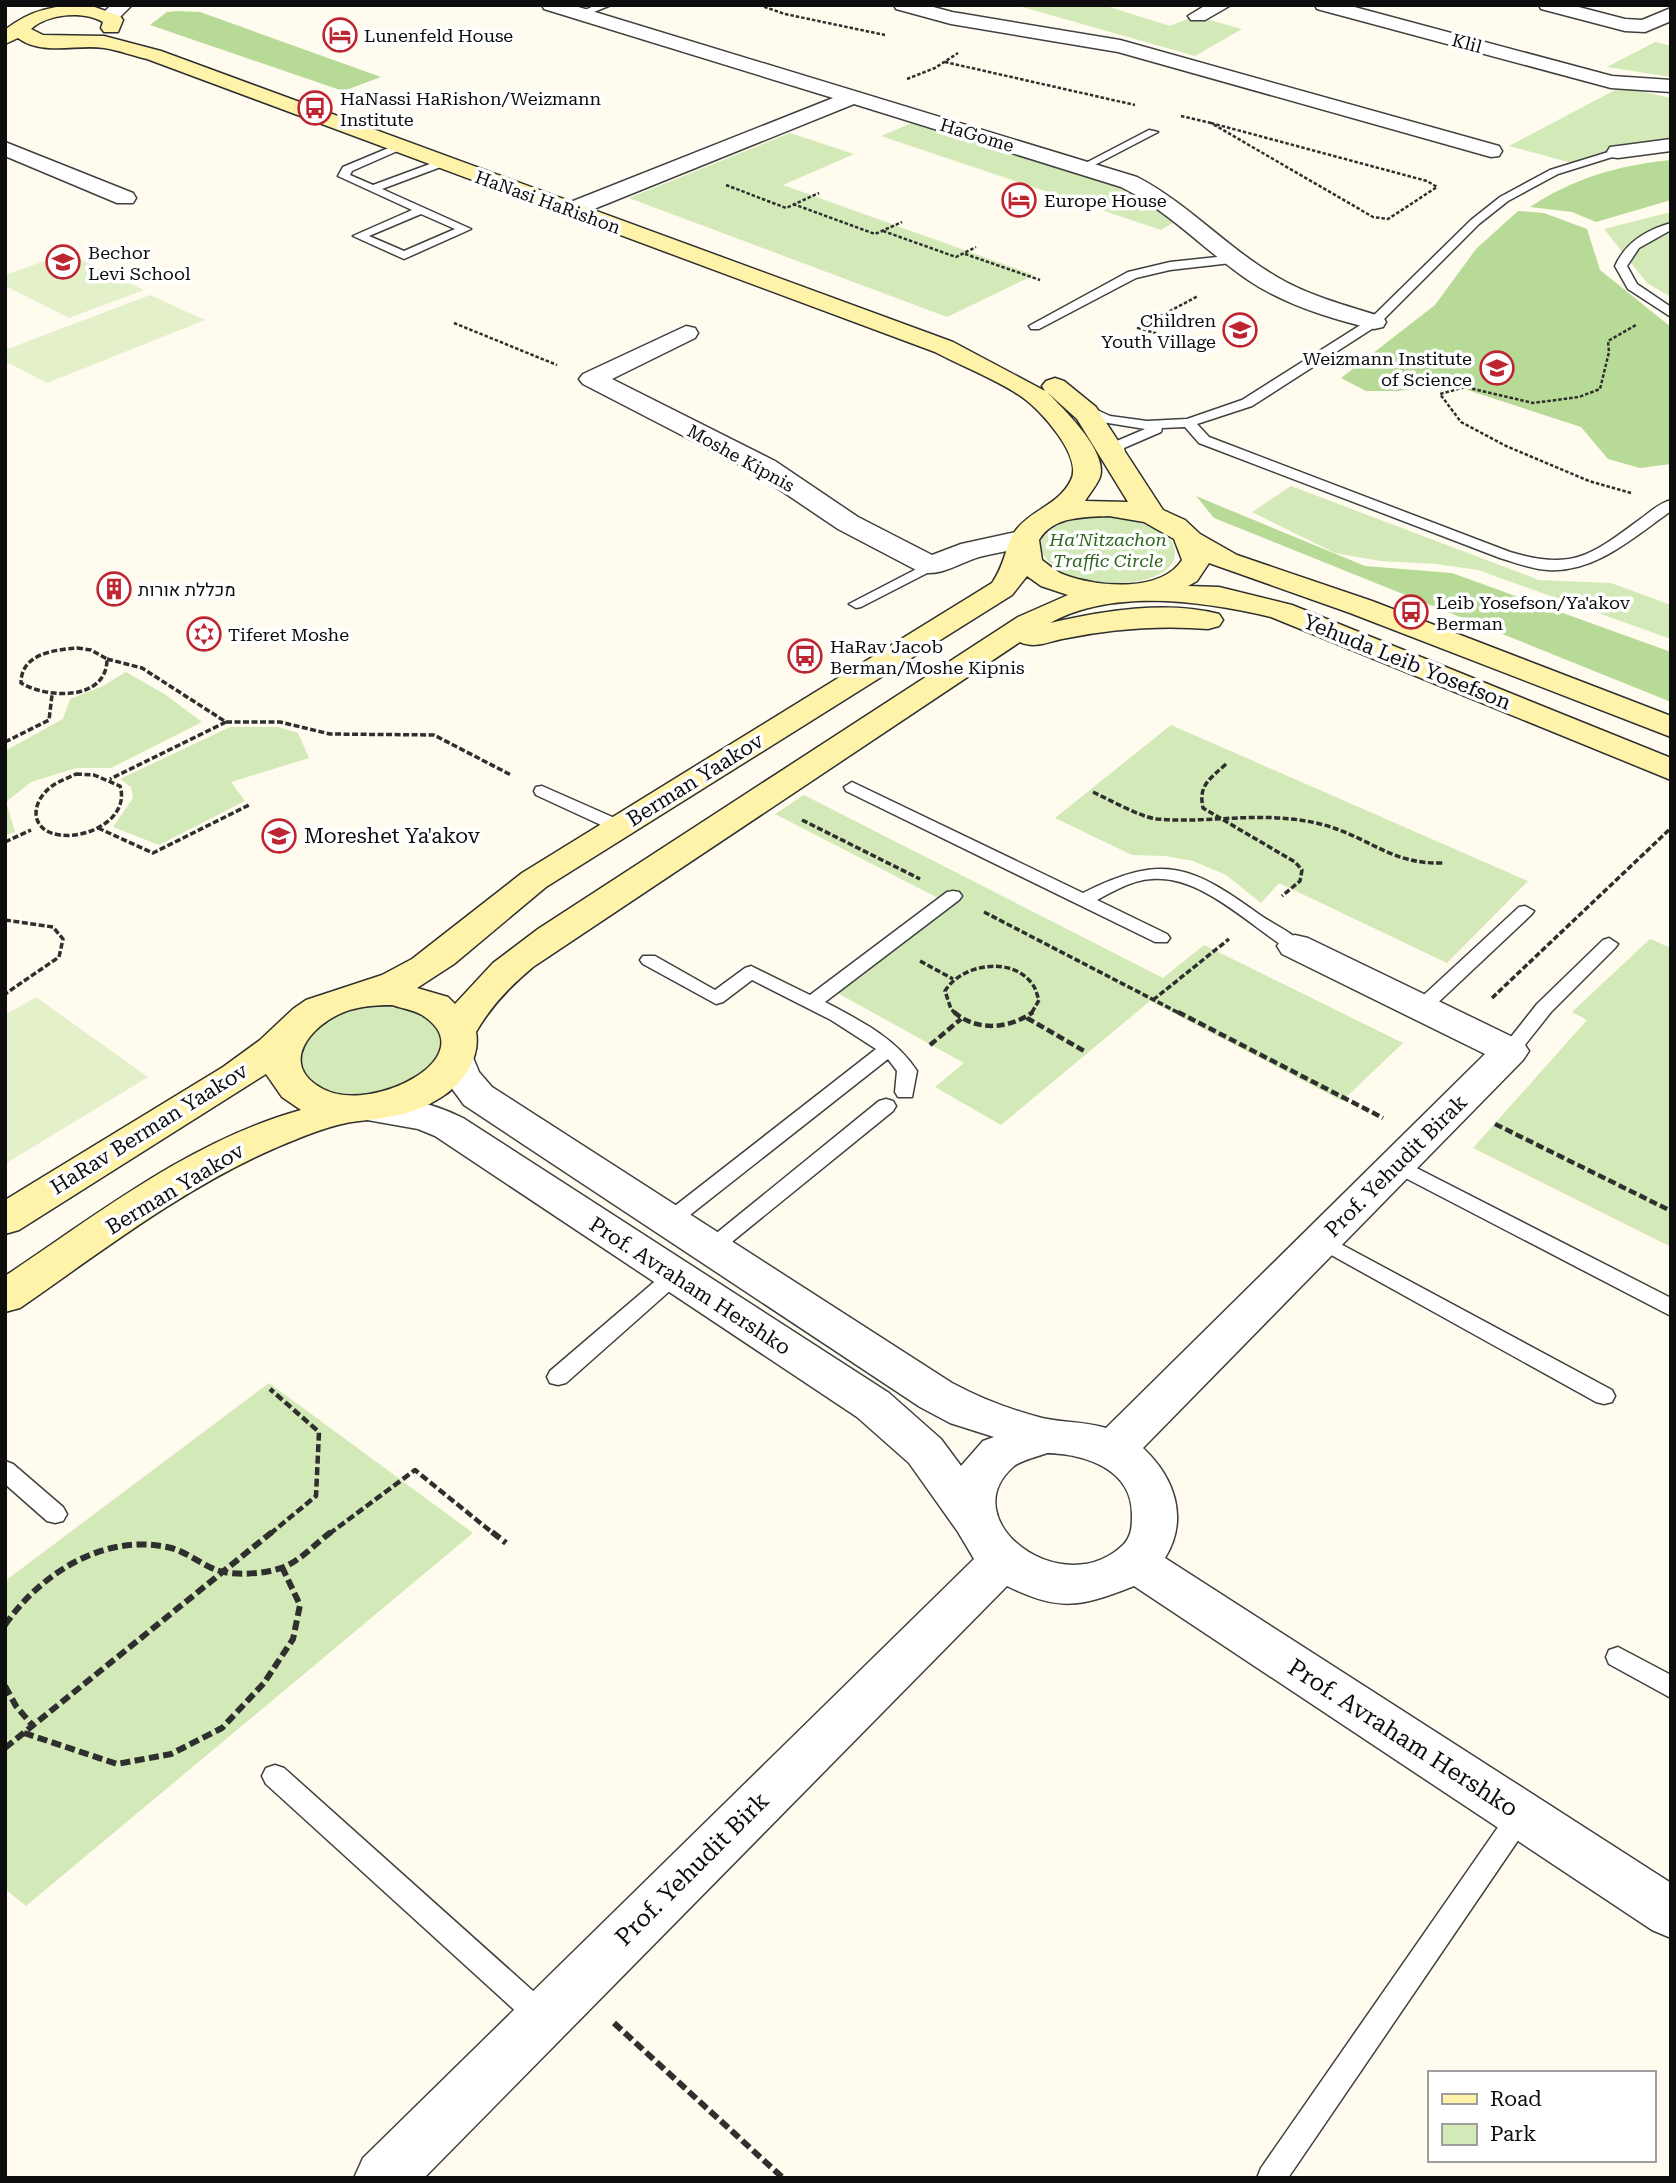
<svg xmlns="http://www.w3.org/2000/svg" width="1676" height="2183" font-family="'Roboto Serif',Heebo,serif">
<rect width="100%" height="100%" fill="#fffbee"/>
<!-- green -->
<path fill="#d3e9b7" d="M1015,5h88l67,21 25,-10 47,13 -47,27z
M1655,42l16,4v31l-64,-10z
M1621,87l50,11v42l-99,23 -63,-17z
M924,118l218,71 38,30 -19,11 -280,-94z
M790,133l64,21 -71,31 251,90 -87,42 -318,-119z
M1671,212v85l-24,-14 -43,-54z
M1291,486l248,94 72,3 60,22v34l-193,-69 -42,-6 -56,-3 -45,-8 -83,-41z
M1105,516c20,2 78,11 69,43 -4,13 -22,19 -35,22 -86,16 -153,-58 -34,-65z
M126,672l40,23 36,27 -91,46h-35l-45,14 -25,20 9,30 -10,3v-84l58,-32 7,-20 31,-12z
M1171,725l357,156 -81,82 -168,-80 -18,20 -35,-28 -33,-14 -27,-5 -34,-1 -77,-37z
M230,727h48l20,6 11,25 -78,24 14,19 -86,44 -46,-18 20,-29 -2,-11 -11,-8z
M804,795l359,183 41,-33 199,98 -61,58 -192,-100 -149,124 -66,-38 29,-24 -141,-78 117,-86 -165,-85z
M1650,939l21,9v299l-198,-99 114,-128 -15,-8z
M370,1006c24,0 66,4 72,34 1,6 -1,15 -2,22l-35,30 -72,7 -33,-20 -2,-32c27,-27 34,-33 72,-41z
M269,1383l204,150 -447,373 -21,-17v-308z"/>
<!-- forest -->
<path fill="#b7da97" d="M177,11l23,1 181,65 -38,14 -193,-66 17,-13z
M1671,160v40l-75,22 -24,-10 -42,-5c44,-29 89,-42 141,-47z
M1518,211l26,2 43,16 13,41 71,57v137l-31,4 -32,-9 -27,-32 -132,-43 -51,7h-32l-25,-13 94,-73 41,-56z
M1196,496l169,70 87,7 219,79v50l-457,-184z"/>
<!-- pitch -->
<path fill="#e4f0c9" d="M67,253l77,37 -75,28 -64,-32v-11z
M150,295l55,25 -158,63 -42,-22v-11z
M36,997l112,80 -143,87v-149z"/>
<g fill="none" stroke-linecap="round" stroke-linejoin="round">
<defs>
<path id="lane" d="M596,5h15l-27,11 -8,-2z
M1149,130l9,2 -71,37 -9,-2z
M398,144l5,3 -1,2 -50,22 -2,4 23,10 65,-24h8v4l-64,24 89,40 -67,30 -51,-23 59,-26 -74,-34 5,-9zM421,214l34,15 -51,22 -35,-15z
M1618,149l5,3 -1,2 -64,20 -50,27 -29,23 -101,101 -126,81 -55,18 12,13 301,115c62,18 79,5 129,-32 10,-7 20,-17 32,-20v11c-36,25 -75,62 -123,59 -16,-1 -32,-7 -48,-12l-301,-115 -14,-16 -23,1 -1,4 -37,16 4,19 -2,3h-10l-6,-24 2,-3 33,-14 -43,-7 -27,-15 7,-4 28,13 37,5 40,-2 55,-19 128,-81 101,-99 29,-23 50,-27z
M1671,223v7l-32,18 -12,18 10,18 34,23v10l-43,-28 -13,-23c11,-24 31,-36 56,-43z
M1236,255l4,1v6l-70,8 -34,8 -97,51h-8l-2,-3 99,-54 42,-10z
M930,562l5,1 2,3 -2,3 -74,38 -5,1 -7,-4z
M852,782l231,111c80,-40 108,-28 177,22 13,9 34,18 44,31l-9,6 -6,-2c-40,-25 -88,-75 -137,-71 -20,1 -38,12 -55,21l70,34 3,4 -3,4h-12l-309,-151 -2,-4z
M542,786l84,37 2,4 -2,4h-12l-78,-36 -2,-4 2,-4z
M953,891l6,1 3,4 -3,4 -134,102c34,18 71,36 92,69l-5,26h-14l-3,-5 2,-21 -9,-12 -212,167 -7,2 -7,-2 -3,-5 3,-5 214,-167 -45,-29 -79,-40 -29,22 -7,2 -73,-40 -3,-4 3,-4h12l60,34 30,-22 6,-2 59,29 137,-103z
M1525,906l9,5 -3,4 -103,97h-14l-2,-4 2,-4 105,-97z
M1609,938l9,6 -3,4 -64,64 -34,43h-14l-2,-4 2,-4 34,-43 66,-64z
M886,1099l7,2 3,5 -3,5 -176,143 -7,2 -7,-2 -3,-5 3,-5 176,-143z
M1397,1158l274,140v18l-281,-146 -3,-5 3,-5z
M1322,1234l290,156 3,6 -3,6 -8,2 -8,-2 -281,-156 -3,-5 3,-5z
M674,1268l7,3 3,5 -3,5 -115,102 -8,2 -8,-2 -3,-6 3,-6 117,-100z
M5,1461l8,3 50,43 4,7 -4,7 -8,2 -8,-2 -42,-37z
M1618,1647l53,28v23l-62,-34 -3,-7 3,-7z
M275,1765l9,3 268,240 4,9 -4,9 -10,4 -10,-4 -266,-242 -4,-8 4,-8z
M1521,1803l9,4 4,8 -4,8 -242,355h-31l4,-10 251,-361z"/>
<path id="street" d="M111,5h21l-16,16h-14l-3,-4z
M542,5h30l565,172c52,27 90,71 140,100 32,19 70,29 106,40l3,5 -3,5 -9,2c-43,-10 -89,-24 -126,-49 -44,-30 -79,-69 -127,-93l-267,-83 -275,111h-16l-3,-5 3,-5 270,-107 -289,-89z
M894,5h32l26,7 168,28 379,106 3,5 -3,5 -8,1 -373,-105 -167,-28 -55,-15z
M1206,5h25l-26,15h-14l-3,-4z
M1315,5h32l265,71 59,4v12l-60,-4 -294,-79z
M1539,5h32l54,14 17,1 29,-12v13l-26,11 -20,-1 -84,-22z
M1671,139v12l-53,7 -8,-1 -3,-5 3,-5 8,-1z
M5,142l128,51 3,5 -3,5h-16l-112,-47z
M686,326l9,2 3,5 -3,5 -83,41 163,82 83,56 74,38 29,-11 64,-14 10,3 4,6 -4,6c-18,5 -38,7 -56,12 -20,6 -38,20 -59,15l-82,-43 -83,-56 -172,-89 -4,-5 4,-5z
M1295,935l13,3 215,104 6,9 -6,9 -380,388c32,30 46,71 22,110l506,325v55l-19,-8 -518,-344c-54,21 -73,26 -127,0l-583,592h-70l9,-20 611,-599 -16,-27 -49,-69 -52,-46 -422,-281 -17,-7 -62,-11 -5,-9 5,-9c33,-9 77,3 107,18l426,275 52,46 20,27 22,-25 11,-4 -44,-14 -30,-16 -456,-302 -22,-30 -4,-16 6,-9 13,-3 13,3 9,22 13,15 460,296c28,15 59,27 90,35 22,5 41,3 64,10l379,-374 -203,-100 -5,-8 5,-8zM1047,1453c38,1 85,16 85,61 0,11 0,21 -8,30 -60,60 -172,-23 -111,-77 8,-7 24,-10 34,-14z"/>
<path id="secondary" d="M89,5l31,11 3,4 -5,12h-14l-3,-4 2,-6c-20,-12 -56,-8 -72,7l12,6 61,1 57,15 792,291 92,49 -3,-5 4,-5 9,-3 9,3 32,26 67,103 22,10 15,14 37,21 135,46 299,115v21l-321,-124 -141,-50 -12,18 -9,5 31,1 73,18 379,153v22l-400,-163c-69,-16 -157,-29 -221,6 52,-12 116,-23 169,-9l4,6 -4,6 -11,3c-49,-4 -98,0 -146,10 -14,3 -28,10 -42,3l-487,325c-24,20 -42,39 -57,65 5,26 -14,53 -36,66 -25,16 -53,20 -81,23 -28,3 -60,17 -86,28 -91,40 -172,103 -253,159l-15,4v-36c93,-62 187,-136 296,-166l-19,-13 -16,-23 -247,156 -14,4v-34l218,-133 37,-27 33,-31 13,-9 76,-25 30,-16 110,-86 470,-290c14,-20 13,-38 24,-53 16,-21 43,-25 55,-50 12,-23 -30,-70 -49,-83 -26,-18 -59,-30 -87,-45l-788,-293c-14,-3 -28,-9 -43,-11 -27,-4 -62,8 -86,-10l-13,6v-14c26,-21 51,-25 84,-25zM1047,392l30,27 51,83 -43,-1c5,-8 12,-16 15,-24 8,-26 -36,-67 -53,-85zM1109,516l35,6 30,17 8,21c-21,33 -85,27 -117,15 -9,-3 -16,-10 -23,-15l-3,-20c14,-24 46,-23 70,-24zM1027,576l14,10 27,9 -50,22 -480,312 -45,34 -38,41 -7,-7 -31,-9 37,-24 92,-77 466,-292zM392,1005c9,3 22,5 30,10 65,41 -50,100 -99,74 -46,-24 -12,-64 21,-77 15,-6 32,-7 48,-7z"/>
</defs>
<!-- lane casing -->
<use href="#lane" stroke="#404040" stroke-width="3"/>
<!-- street casing -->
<use href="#street" stroke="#404040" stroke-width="3"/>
<!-- secondary casing -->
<use href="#secondary" stroke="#2f2f2f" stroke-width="3"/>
<!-- path-far3 -->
<path stroke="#2f2f2f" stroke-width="2.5" stroke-dasharray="3.5 2" stroke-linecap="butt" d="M759,5l26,9 100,21
M945,62l190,43
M907,79l28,-11 23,-15
M1181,116l30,7
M1211,123l216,58 10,6 -49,32 -15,-2z
M726,185l60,23 33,-15
M793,204l82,30 27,-12
M883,231l73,26 20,-10
M965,254l75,26
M454,323l103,42
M1162,335l-24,-7 60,-32
M1631,493l-42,-12 -83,-35 -45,-24 -21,-28 25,-7 68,16 46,-6 21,-8 9,-37 -1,-11 28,-16"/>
<!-- path-far2 -->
<path stroke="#2f2f2f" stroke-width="3.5" stroke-dasharray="6 2.5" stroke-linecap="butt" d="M77,648l14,2 16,9c0,42 -59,40 -86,24 0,-29 32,-33 56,-35z
M107,659l35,9 84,54 -116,57
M226,722h54l50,12 104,1 77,40
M5,742l44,-22 3,-25
M1226,764c-16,15 -28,21 -23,44l92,54 7,8 -2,11 -18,15
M76,774l18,1 26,11c10,32 -32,53 -60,49 -31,-4 -30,-33 -8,-49 7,-5 16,-8 24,-12z
M1093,792c17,8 47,25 64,27 58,5 107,-10 167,6 47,13 67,40 121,38
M802,820l118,59
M98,828l55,25 96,-48
M5,842l26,-12
M984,912l197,102
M5,920l48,7 10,12 -4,18 -54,37
M920,961l33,18
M1492,998l179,-170
M1153,1000l76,-61
M956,1014l-5,-5 -6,-18c16,-27 68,-36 88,-6 3,4 4,10 6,15l-8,14"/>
<!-- path-far1 -->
<path stroke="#2f2f2f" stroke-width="4.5" stroke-dasharray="8 3.5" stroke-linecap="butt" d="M954,1012c23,20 55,17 79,0
M1178,1012l205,106
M1027,1018l57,33
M930,1045l31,-26
M1495,1124l176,87
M270,1534l46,-38 3,-64 -49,-43
M329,1534l86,-64 79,64"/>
<!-- path -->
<path stroke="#2f2f2f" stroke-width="6" stroke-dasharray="10 4.5" stroke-linecap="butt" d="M492,1532l14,11
M5,1625c36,-52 100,-93 166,-77 15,4 29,15 43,21 18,8 52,5 70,-2 17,-7 32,-24 47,-35
M5,1686l11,20 17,20
M24,1733l93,31 54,-10 51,-26 42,-45 29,-44 7,-34 -18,-38
M5,1748l267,-216
M614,2023l169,155"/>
<!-- lane -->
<use href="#lane" fill="#fff" fill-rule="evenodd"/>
<!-- street -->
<use href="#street" fill="#fff" fill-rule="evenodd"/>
<!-- secondary -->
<use href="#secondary" fill="#fff3a9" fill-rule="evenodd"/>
</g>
<!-- icons -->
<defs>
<symbol id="hotel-ring" viewBox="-11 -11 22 22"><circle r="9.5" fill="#fff" stroke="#bd2531" stroke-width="1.5"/><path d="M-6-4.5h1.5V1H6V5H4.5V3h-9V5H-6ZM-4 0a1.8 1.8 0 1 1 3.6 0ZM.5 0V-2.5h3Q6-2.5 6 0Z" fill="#bd2531"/></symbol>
<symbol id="bus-ring" viewBox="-11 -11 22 22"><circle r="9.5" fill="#fff" stroke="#bd2531" stroke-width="1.5"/><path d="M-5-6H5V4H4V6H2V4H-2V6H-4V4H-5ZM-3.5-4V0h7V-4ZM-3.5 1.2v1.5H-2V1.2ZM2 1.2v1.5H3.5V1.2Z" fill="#bd2531"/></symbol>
<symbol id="school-ring" viewBox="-11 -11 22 22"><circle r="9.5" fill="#fff" stroke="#bd2531" stroke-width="1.5"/><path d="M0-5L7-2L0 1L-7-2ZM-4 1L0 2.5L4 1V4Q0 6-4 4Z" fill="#bd2531"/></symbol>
<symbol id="university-ring" viewBox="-11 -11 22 22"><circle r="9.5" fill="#fff" stroke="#bd2531" stroke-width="1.5"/><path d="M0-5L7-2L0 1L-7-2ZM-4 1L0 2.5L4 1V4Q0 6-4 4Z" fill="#bd2531"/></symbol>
<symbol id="building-ring" viewBox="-11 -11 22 22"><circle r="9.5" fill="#fff" stroke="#bd2531" stroke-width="1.5"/><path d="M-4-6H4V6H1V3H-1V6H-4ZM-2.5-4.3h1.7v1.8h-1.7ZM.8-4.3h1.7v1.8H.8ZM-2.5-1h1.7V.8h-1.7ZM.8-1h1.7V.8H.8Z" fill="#bd2531"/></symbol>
<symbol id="synagogue-ring" viewBox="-11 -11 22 22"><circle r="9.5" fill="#fff" stroke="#bd2531" stroke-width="1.5"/><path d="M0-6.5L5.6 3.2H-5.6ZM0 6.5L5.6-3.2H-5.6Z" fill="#bd2531"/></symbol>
</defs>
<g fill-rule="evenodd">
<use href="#hotel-ring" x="321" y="16" width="38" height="38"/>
<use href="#bus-ring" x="296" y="89" width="38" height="38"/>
<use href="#hotel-ring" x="1000" y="181" width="38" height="38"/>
<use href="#school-ring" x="44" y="243" width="38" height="38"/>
<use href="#school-ring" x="1221" y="311" width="38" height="38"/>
<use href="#university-ring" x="1478" y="349" width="38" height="38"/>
<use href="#building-ring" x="95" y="570" width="38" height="38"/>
<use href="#bus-ring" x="1392" y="593" width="38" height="38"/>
<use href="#synagogue-ring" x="185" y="615" width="38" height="38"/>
<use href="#bus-ring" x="786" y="637" width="38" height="38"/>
<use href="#university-ring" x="260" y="817" width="38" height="38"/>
</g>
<g text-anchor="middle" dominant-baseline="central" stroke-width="7" stroke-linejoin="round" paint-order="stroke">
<!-- far-poi labels -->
<g font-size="18" fill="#0d0d0d" stroke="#fff" text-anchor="start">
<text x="364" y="35">Lunenfeld House</text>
<text x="340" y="98">HaNassi HaRishon/Weizmann<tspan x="340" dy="21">Institute</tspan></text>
<text x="1044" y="200">Europe House</text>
<text x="88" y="252">Bechor<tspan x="88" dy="21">Levi School</tspan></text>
<text x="1216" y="320" text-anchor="end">Children<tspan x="1216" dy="21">Youth Village</tspan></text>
<text x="1472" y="358" text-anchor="end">Weizmann Institute<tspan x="1472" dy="21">of Science</tspan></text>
<text x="138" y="589">מכללת אורות</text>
<text x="1436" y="602">Leib Yosefson/Ya'akov<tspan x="1436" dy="21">Berman</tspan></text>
<text x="228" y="634">Tiferet Moshe</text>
<text x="830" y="646">HaRav Jacob<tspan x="830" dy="21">Berman/Moshe Kipnis</tspan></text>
</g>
<!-- far-street labels -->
<g font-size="18" fill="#0d0d0d" stroke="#fff">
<text transform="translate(1467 43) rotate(15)">Klil</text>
<text transform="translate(977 135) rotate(17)">HaGome</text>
<text transform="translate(548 202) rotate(20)">HaNasi HaRishon</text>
<text transform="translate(741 458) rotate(29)">Moshe Kipnis</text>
</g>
<!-- far-park labels -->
<g font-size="18" font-style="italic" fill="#2e651d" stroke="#fff">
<text x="1108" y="539">Ha'Nitzachon<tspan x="1108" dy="21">Traffic Circle</tspan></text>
</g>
<!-- street labels -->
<g font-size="21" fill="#0d0d0d" stroke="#fff">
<text transform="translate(1407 662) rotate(22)">Yehuda Leib Yosefson</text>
<text transform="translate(695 780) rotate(-32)">Berman Yaakov</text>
<text transform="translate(149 1129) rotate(-32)">HaRav Berman Yaakov</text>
<text transform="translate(1396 1166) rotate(-45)">Prof. Yehudit Birak</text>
<text transform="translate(175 1189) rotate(-31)">Berman Yaakov</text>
<text transform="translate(690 1286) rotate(33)">Prof. Avraham Hershko</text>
</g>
<!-- poi labels -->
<g font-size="21" fill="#0d0d0d" stroke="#fff" text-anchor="start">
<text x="304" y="836">Moreshet Ya'akov</text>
</g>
<!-- near-street labels -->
<g font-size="24" fill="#0d0d0d" stroke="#fff">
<text transform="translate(1403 1738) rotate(33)">Prof. Avraham Hershko</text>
<text transform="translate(692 1869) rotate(-45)">Prof. Yehudit Birk</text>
</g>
</g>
<!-- border -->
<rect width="1676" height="2183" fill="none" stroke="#0d0d0d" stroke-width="14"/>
<!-- legend -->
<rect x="1428" y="2071" width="228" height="91" fill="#ffffff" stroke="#9e9e9e" stroke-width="2"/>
<rect x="1442" y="2094" width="35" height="10" fill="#fff3a9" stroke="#9e9e9e" stroke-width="2"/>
<text x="1490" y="2106" font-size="21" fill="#0d0d0d">Road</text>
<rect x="1442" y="2124" width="35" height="21" fill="#d3e9b7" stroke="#9e9e9e" stroke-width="2"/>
<text x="1490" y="2141" font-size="21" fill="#0d0d0d">Park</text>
</svg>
